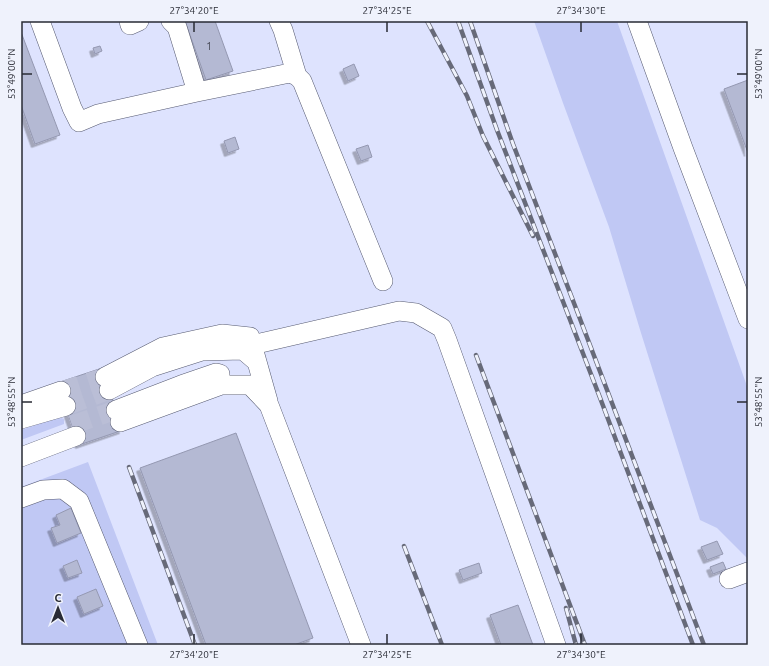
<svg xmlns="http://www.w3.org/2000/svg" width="769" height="666" font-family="Ubuntu,sans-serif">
<defs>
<filter id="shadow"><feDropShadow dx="-3.5" dy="3.5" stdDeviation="0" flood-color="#0004"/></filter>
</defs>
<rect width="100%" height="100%" fill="#dee3fe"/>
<!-- green -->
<path fill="#c0c8f4" d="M534,21h83l131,368v170l-31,-31 -17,-8 -59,-187 -32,-106 -46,-124z
M59,417l5,2v5l-43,16v-10z
M88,462l70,183h-137v-158z"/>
<!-- building -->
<path fill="#b4b9d3" stroke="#9498b1" filter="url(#shadow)" d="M185,21h30l18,50 -27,9z
M21,32l39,103 -25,9 -14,-39z
M100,46l2,5 -7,3 -2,-6z
M354,64l5,12 -11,5 -5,-12z
M748,80v73l-24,-64z
M235,137l4,12 -11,4 -4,-12z
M368,145l4,12 -11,4 -5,-12z
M102,368l21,62 -44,15 -22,-62z
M236,433l77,205 -19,7h-88l-66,-177z
M71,508l10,25 -24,10 -6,-15 9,-3 -4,-10z
M717,541l6,13 -16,6 -6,-13z
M77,560l5,13 -14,5 -5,-12z
M723,562l3,7 -13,5 -3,-7z
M479,563l3,10 -19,7 -4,-10z
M96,589l7,17 -19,8 -7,-17z
M518,605l15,40h-32l-11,-30z"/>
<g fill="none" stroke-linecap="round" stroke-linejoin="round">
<!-- minor-tunnel -->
<path stroke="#babed6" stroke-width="19" stroke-dasharray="19 10" stroke-linecap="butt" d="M61,391l44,-14
M66,406l43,-16
M72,425l44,-15"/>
<defs>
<path id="minor" d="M40,21l32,87 7,14 19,-8 99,-22 93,-19 7,3 5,5 81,200
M129,21l1,4 9,-4
M171,21l6,6 20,65
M279,21l4,9 14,46
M637,21l46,127 65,171
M252,345l147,-34 17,2 26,15 5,12 109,305
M105,377l58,-30 59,-13 28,3 18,64
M109,390l43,-23 50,-16 41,-1 14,12
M21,405l40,-14
M116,410l65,-25 35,-12 4,1
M21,419l45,-13
M120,422l101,-37h29l19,20 92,240
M21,457l55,-21
M21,498l22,-8 20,-1 16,12 59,144
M729,579l19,-7"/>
</defs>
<!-- minor casing -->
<use href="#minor" stroke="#575b72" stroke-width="20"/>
<!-- minor -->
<use href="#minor" stroke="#fff" stroke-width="19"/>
<defs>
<path id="rail" d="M427,21l40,75 16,40 50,100
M458,21l39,109 102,265 94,250
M470,21l43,123 64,167 127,334
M476,355l109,290
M129,467l66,178
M404,546l38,99
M566,608l10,37"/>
</defs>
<!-- rail casing -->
<use href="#rail" stroke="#676a79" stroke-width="4.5"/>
<!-- rail -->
<use href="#rail" stroke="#eff2fc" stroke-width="3" stroke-dasharray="9" stroke-linecap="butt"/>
</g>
<!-- ticks -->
<path fill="none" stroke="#292b35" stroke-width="1.5" d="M194,22v10M387,22v10M581,22v10M22,74h10M737,74h10M22,402h10M737,402h10M194,634v10M387,634v10M581,634v10"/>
<g text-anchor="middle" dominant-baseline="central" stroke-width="3.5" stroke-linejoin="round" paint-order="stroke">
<!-- number labels -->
<g font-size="11" fill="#4c4e5c">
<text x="209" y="46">1</text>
</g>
</g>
<!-- border -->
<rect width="769" height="666" fill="none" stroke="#eff2fc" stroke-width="44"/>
<!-- north arrow -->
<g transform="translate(58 608)" stroke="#eff2fc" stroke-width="3" paint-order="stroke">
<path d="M0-3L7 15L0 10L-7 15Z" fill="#292b35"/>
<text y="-6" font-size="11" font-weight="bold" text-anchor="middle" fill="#292b35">С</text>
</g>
<rect x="22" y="22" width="725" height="622" fill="none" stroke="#292b35" stroke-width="1.5"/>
<g font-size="10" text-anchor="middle" fill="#292b35">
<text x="194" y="14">27°34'20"E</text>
<text x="387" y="14">27°34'25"E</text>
<text x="581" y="14">27°34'30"E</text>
<text transform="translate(11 74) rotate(-90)" y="4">53°49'00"N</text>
<text transform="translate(758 74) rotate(-90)" y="4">53°49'00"N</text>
<text transform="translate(11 402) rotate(-90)" y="4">53°48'55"N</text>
<text transform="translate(758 402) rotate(-90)" y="4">53°48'55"N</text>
<text x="194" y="658">27°34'20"E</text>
<text x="387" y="658">27°34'25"E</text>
<text x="581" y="658">27°34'30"E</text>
</g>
</svg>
